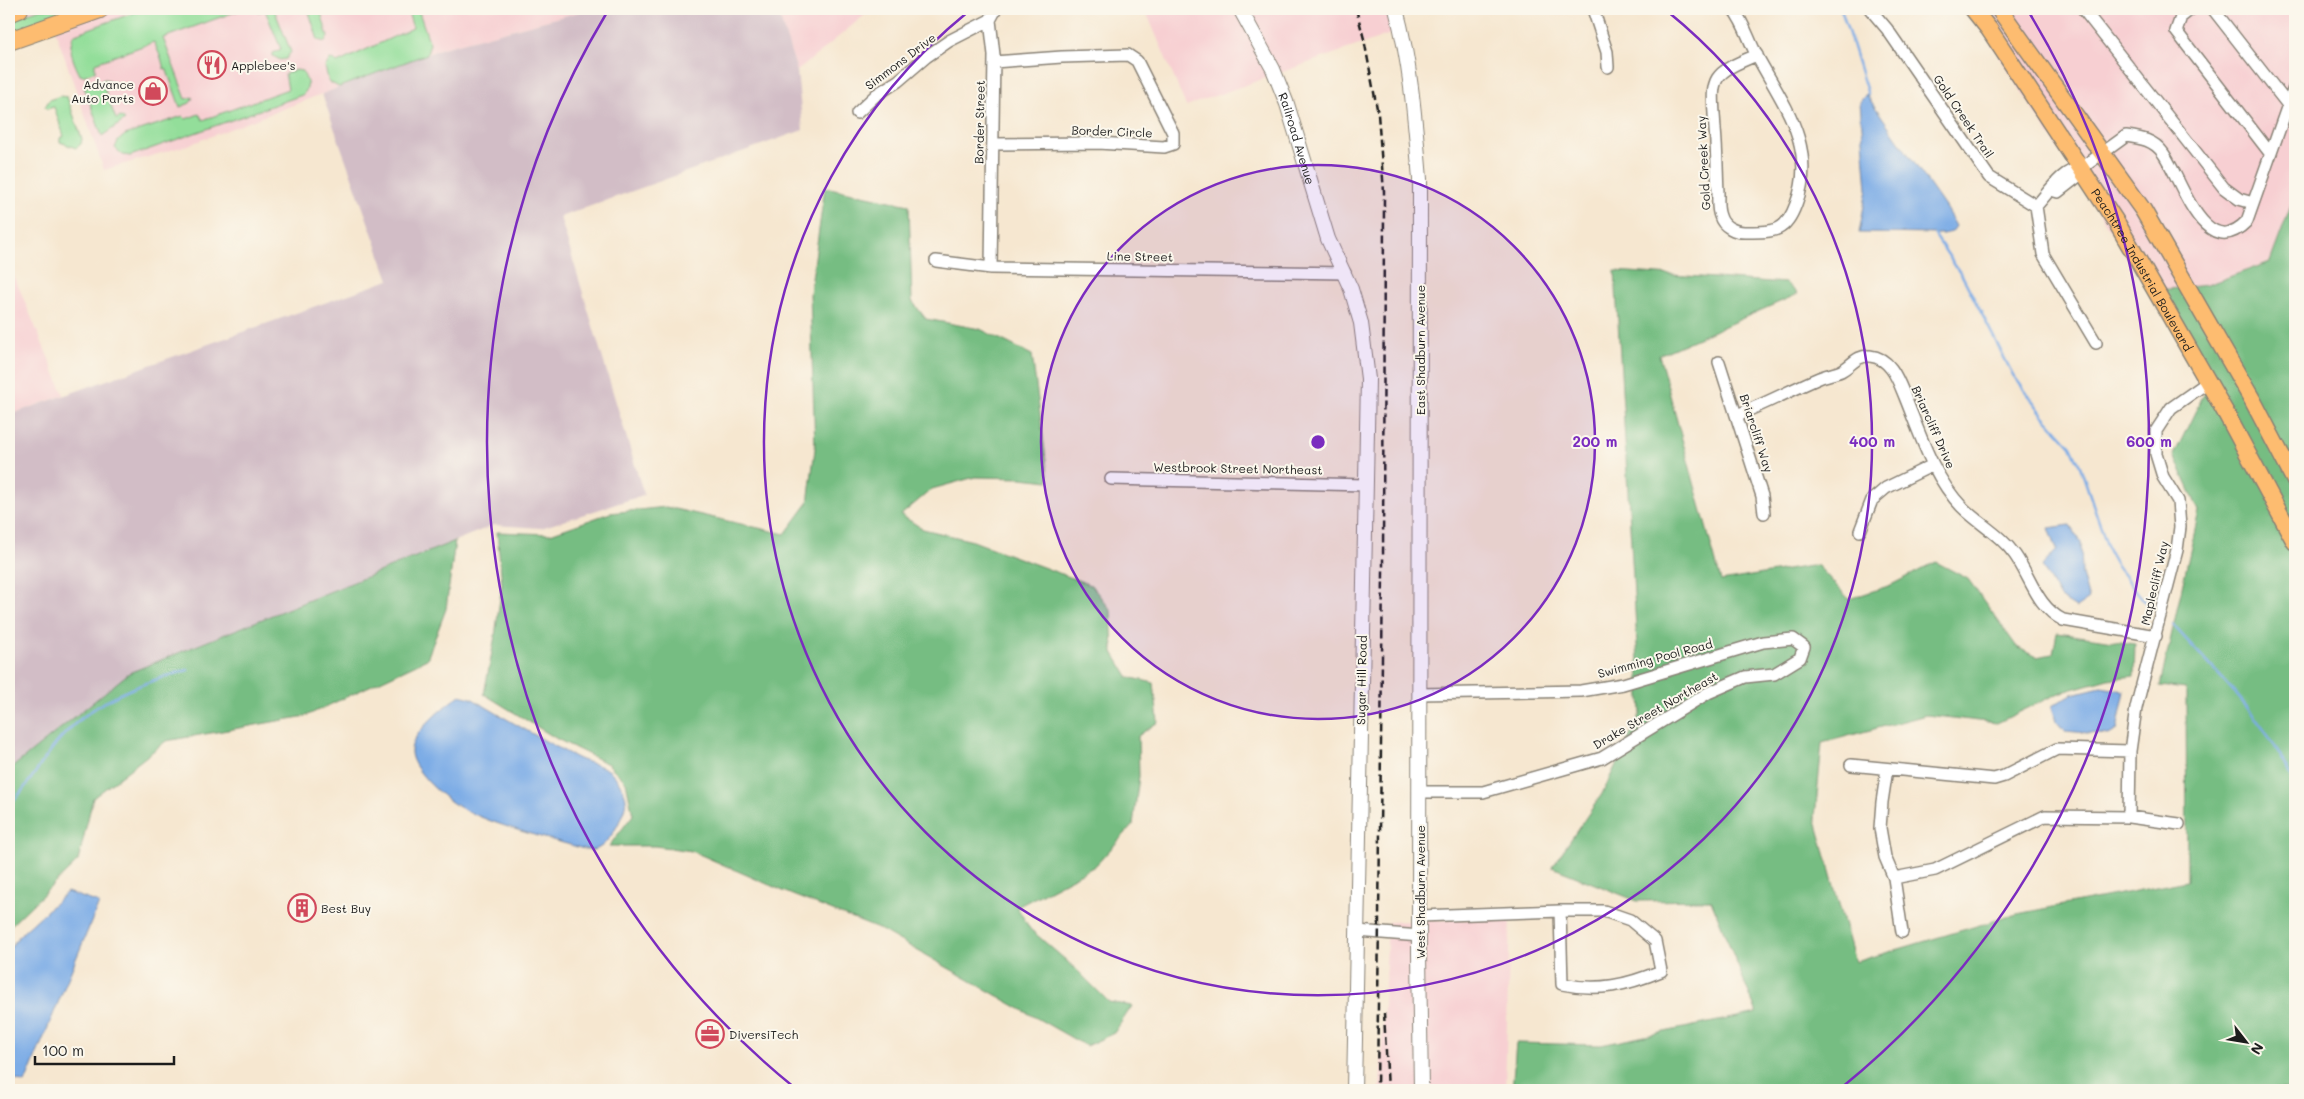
<svg xmlns="http://www.w3.org/2000/svg" width="2304" height="1099" font-family="Mali,sans-serif">
<rect width="100%" height="100%" fill="#fbf7ec"/>
<filter id="ink" filterUnits="userSpaceOnUse"><feTurbulence type="fractalNoise" baseFrequency=".02" numOctaves="2"/><feDisplacementMap in="SourceGraphic" scale="10" xChannelSelector="R" yChannelSelector="G"/><feConvolveMatrix kernelMatrix="1 2 1 2 8 2 1 2 1" color-interpolation-filters="sRGB"/></filter>
<filter id="wash" filterUnits="userSpaceOnUse"><feTurbulence type="fractalNoise" baseFrequency=".0096" numOctaves="4" result="noise"/><feDisplacementMap in="SourceGraphic" scale="20" xChannelSelector="R" yChannelSelector="G"/><feGaussianBlur stdDeviation="1.12" result="paint"/><feColorMatrix in="noise" values="0 0 0 0 0 0 0 0 0 0 0 0 0 0 0 0 0 1.4 0 .05"/><feComposite in="paint" operator="in"/></filter>
<g filter="url(#wash)">
<rect width="100%" height="100%" fill="#f6e7d0"/>
<!-- built -->
<path fill="#f7cfd2" d="M9,9h581l-148,39 -254,97 -84,25 -55,-157 -40,15z
M777,9h95l-75,62z
M1145,9h242l9,23 -210,74z
M1969,9h326v186l-25,66 -63,24 -58,6z
M9,264l55,131 -55,20z
M1510,918l-5,172h-125l8,-168z"/>
<!-- industrial -->
<path fill="#d2bdc6" d="M590,9h187l20,62 6,59 -243,87 84,278 -103,33 -47,-3 -365,148 -120,97v-355l380,-135 -67,-186 121,-46z"/>
<!-- green -->
<path fill="#93de9a" stroke="#587d5b" d="M40,9h40l-71,26v-15z
M144,9h99l-80,29 23,61 6,-2 1,1 -3,5 -10,4 -14,-39 -2,1 -3,-11 -7,-16 -59,21v8l-12,5 -3,-1c-6,-12 -14,-29 -5,-41z
M257,9h17l17,43 -5,7 -6,1 -7,-4v-3l8,-4 -16,-39 -7,2z
M308,9h12l8,28 -3,5 -7,-2z
M407,9h11l12,35 -3,10 -88,33 -10,-5 -4,-15 5,-8 4,1 3,3 76,-35z
M296,70l6,1c5,9 9,17 0,24l-172,61 -7,-1 -8,-7 3,-7 7,-6 58,-19 3,3 13,-5 4,6 85,-31 -3,-15z
M105,79l6,3 -1,3 -6,3 12,31 5,-2 4,3 -23,16 -18,-49z
M60,96l7,1 15,42 -1,5 -5,4 -16,-6v-4l4,-2 -10,-29 -7,2 -2,-2 4,-7z"/>
<!-- forest -->
<path fill="#76bd82" stroke="#496c4f" d="M825,187l84,18 3,96 14,18 54,10 52,26 17,126 -28,-3 -46,-1 -43,12 -31,26 22,14 50,12 118,44 20,25 2,42 15,25 26,6 4,39 -20,14 1,40 -6,49 -38,41 -78,41 13,22 46,40 33,33 23,4 -18,27 -28,13 -205,-116 -91,-36 -98,-43 -37,-5h-46l24,-31 -7,-33 -18,-18 -51,-25 -73,-45 11,-58 7,-52 -5,-52 53,2 60,-21 56,-6 119,27 23,-31 7,-54 -5,-156z
M2295,195v895h-783l4,-47 85,2 156,-32 -46,-113 -74,1 -85,-34 50,-73 39,-81 -26,-442 171,12 12,11 -139,61 62,226 96,-16 32,34 42,-14 45,-23 32,17 49,68 19,10 17,-3 4,-21 78,11 -1,32 -26,3 -49,14 -62,30 -71,-8 -104,28 -7,74 40,145 162,-48 170,-33 -1,-192 -26,-3 39,-175 -25,-56 40,-82 -65,-82 58,-6 63,-23z
M455,541l-9,68 -19,50 -121,57 -140,25 -73,57 -15,63 -69,66v-157l120,-97z"/>
<!-- water -->
<path fill="#7bace6" stroke="#4c6481" d="M1866,94l79,113 11,19 -4,6 -9,2 -84,-1 8,-44 -7,-87z
M2070,525l11,17 1,33 7,24 -13,9 -16,-10 -18,-32 15,-16 -8,-22z
M2101,687l24,4 -8,39 -8,5 -44,-4 -9,-10 -4,-15 20,-12z
M460,695l11,3c35,21 70,41 106,60 10,5 27,7 35,15 5,5 13,18 14,26 0,14 -18,51 -34,51 -8,0 -17,-4 -25,-6 -34,-9 -82,-22 -111,-39 -15,-9 -46,-37 -45,-54 0,-18 35,-46 49,-56z
M67,892l32,11 -74,180 -16,-5v-129l11,-14z"/>
<g fill="none" stroke-linecap="round" stroke-linejoin="round">
<!-- stream -->
<path stroke="#7bace6" stroke-width="2.5" d="M1841,9l27,86
M1934,234l30,45 49,96 31,41 27,30 9,20 30,88 8,14 32,40
M2173,625c45,50 96,97 122,160
M9,806c18,-18 30,-41 46,-61 34,-43 81,-61 133,-75"/>
</g>
</g>
<g filter="url(#ink)">
<g fill="none" stroke-linecap="round" stroke-linejoin="round">
<defs>
<path id="minor" d="M1593,9l14,43 1,15
M1733,9c11,13 16,32 24,47 26,48 61,91 39,148 -10,28 -21,28 -49,28 -11,1 -24,-5 -27,-16 -3,-7 -2,-16 -2,-23 -1,-21 -1,-43 -3,-64 -3,-50 -8,-54 42,-74
M1870,9l17,20 102,148 47,29
M2083,9l141,179 15,11 14,4
M2191,9l-10,8 -5,14 94,122
M2213,9l75,96
M994,62l68,-5 66,-2 9,6 36,72v11l-9,3 -66,-4 -104,1
M857,113l19,-18 22,-14 28,-24 23,-16 41,-21
M2051,190l7,2 18,-14 3,-8
M2036,206c10,-10 28,-39 43,-36l47,-34c15,2 28,4 37,17 18,24 41,112 84,68l48,-136
M2036,206l7,48 53,89
M936,261l55,7 354,5
M991,268l3,-213 -4,-35 6,-11
M1719,362l43,134 2,17
M1737,415c28,-11 54,-25 82,-37 7,-3 15,-4 22,-7 11,-6 16,-16 29,-15 21,2 28,24 35,41 15,37 28,80 57,110 17,17 39,28 53,48 16,23 22,52 48,65l93,16
M1111,479l254,6
M1860,531l12,-31 14,-12 47,-23
M1419,694l162,-3 42,-7 140,-42 30,-3 11,8 -4,11 -26,16 -29,3 -37,16 -106,65 -119,34h-63
M1851,765l143,14 10,-3 53,-27 73,2
M1887,769l-5,33 -2,26 5,29 9,21 8,54
M2129,817l1,-66 6,-43 41,-158 3,-23 -2,-26 -15,-24 -7,-23v-23l15,-23 37,-26
M1894,878l41,-8 110,-54 84,1 50,7
M1560,911h44l26,9 25,21 6,30c-34,14 -62,21 -99,13z
M1420,916l140,-5
M1357,931l63,5"/>
<g id="tertiary">
<path id="s1" d="M1240,9l33,60 14,35 41,135 23,50 10,34 7,56 -14,711"/>
<path d="M1396,9c15,56 19,112 24,170l-1,774 2,137"/>
</g>
<g id="primary">
<path id="s2" d="M1973,9l16,20 129,196 109,190 68,127"/>
<path d="M1999,9l144,201 110,191 42,80"/>
</g>
<path id="trunk" d="M9,13l10,-4
M9,41l91,-32"/>
</defs>
<!-- minor casing -->
<use href="#minor" stroke="#898276" stroke-width="14"/>
<!-- tertiary casing -->
<use href="#tertiary" stroke="#898276" stroke-width="16"/>
<!-- primary casing -->
<use href="#primary" stroke="#898276" stroke-width="19"/>
<!-- trunk casing -->
<use href="#trunk" stroke="#898276" stroke-width="20"/>
<!-- minor -->
<use href="#minor" stroke="#fff" stroke-width="11"/>
<!-- tertiary -->
<use href="#tertiary" stroke="#fff" stroke-width="14"/>
<!-- primary -->
<use href="#primary" stroke="#fdbc70" stroke-width="16"/>
<!-- trunk -->
<use href="#trunk" stroke="#fdbc70" stroke-width="18"/>
<!-- rail -->
<path stroke="#1c1c1c" stroke-width="2.5" stroke-dasharray="8 4" stroke-linecap="butt" d="M1356,9l8,30 14,75 6,78 -1,379 -6,519
M1384,1013l4,77"/>
</g>
</g>
<!-- distance rings -->
<circle cx="1318" cy="442" r="277" fill="#7b2cbf" fill-opacity=".12"/>
<g fill="none" stroke="#7b2cbf" stroke-width="2.5">
<circle cx="1318" cy="442" r="277"/>
<path d="M1667 11A554 554 0 1 1 969 11"/>
<path d="M795 1088A831 831 0 0 1 606 14M2030 14A831 831 0 0 1 1841 1088"/>
</g>
<!-- icons -->
<defs>
<symbol id="restaurant-ring" viewBox="-11 -11 22 22"><circle r="9.5" fill="#fbf7ec" stroke="#d1495b" stroke-width="1.5"/><path d="M-5-6h1v4h1v-4h1v4h1v-4h1v5L-1.5 .5V6h-2V.5L-5-1ZM5-6V6H3V1.5H1.5Q1.5-4 5-6Z" fill="#d1495b"/></symbol>
<symbol id="shop-ring" viewBox="-11 -11 22 22"><circle r="9.5" fill="#fbf7ec" stroke="#d1495b" stroke-width="1.5"/><path d="M-5-2.5h2.3a2.7 3.5 0 0 1 5.4 0H5L5.5 6h-11ZM-1.5-2.5h3a1.5 2.3 0 0 0-3 0Z" fill="#d1495b"/></symbol>
<symbol id="building-ring" viewBox="-11 -11 22 22"><circle r="9.5" fill="#fbf7ec" stroke="#d1495b" stroke-width="1.5"/><path d="M-4-6H4V6H1V3H-1V6H-4ZM-2.5-4.3h1.7v1.8h-1.7ZM.8-4.3h1.7v1.8H.8ZM-2.5-1h1.7V.8h-1.7ZM.8-1h1.7V.8H.8Z" fill="#d1495b"/></symbol>
<symbol id="office-ring" viewBox="-11 -11 22 22"><circle r="9.5" fill="#fbf7ec" stroke="#d1495b" stroke-width="1.5"/><path d="M-6-3h4V-5.5h4V-3h4V5H-6ZM-1-4.5V-3h2v-1.5ZM-6 0V1H6V0Z" fill="#d1495b"/></symbol>
</defs>
<g fill-rule="evenodd">
<use href="#restaurant-ring" x="196" y="49" width="32" height="32"/>
<use href="#shop-ring" x="137" y="75" width="32" height="32"/>
<use href="#building-ring" x="286" y="892" width="32" height="32"/>
<use href="#office-ring" x="694" y="1018" width="32" height="32"/>
</g>
<g text-anchor="middle" dominant-baseline="central" stroke-width="4" stroke-linejoin="round" paint-order="stroke">
<!-- street labels -->
<g font-size="12" fill="#1c1c1c" stroke="#fbf7ec">
<text transform="translate(900 61) rotate(-37)">Simmons Drive</text>
<text transform="translate(1964 116) rotate(56)">Gold Creek Trail</text>
<text transform="translate(979 122) rotate(-89)">Border Street</text>
<text transform="translate(1112 131) rotate(2)">Border Circle</text>
<text stroke="none"><textPath href="#s1" startOffset="142">Railroad Avenue</textPath></text>
<text transform="translate(1703 163) rotate(-93)">Gold Creek Way</text>
<text transform="translate(1140 256) rotate(1)">Line Street</text>
<text stroke="none"><textPath href="#s2" startOffset="311">Peachtree Industrial Boulevard</textPath></text>
<text transform="translate(1420 350) rotate(-90)">East Shadburn Avenue</text>
<text transform="translate(1934 427) rotate(66)">Briarcliff Drive</text>
<text transform="translate(1757 433) rotate(72)">Briarcliff Way</text>
<text transform="translate(1238 468) rotate(1)">Westbrook Street Northeast</text>
<text transform="translate(2154 583) rotate(-77)">Maplecliff Way</text>
<text transform="translate(1655 658) rotate(-15)">Swimming Pool Road</text>
<text transform="translate(1361 680) rotate(-89)">Sugar Hill Road</text>
<text transform="translate(1655 710) rotate(-30)">Drake Street Northeast</text>
<text transform="translate(1420 892) rotate(-90)">West Shadburn Avenue</text>
</g>
<!-- poi labels -->
<g font-size="12" fill="#1c1c1c" stroke="#fbf7ec" text-anchor="start">
<text x="231" y="65">Applebee's</text>
<text x="134" y="84" text-anchor="end">Advance<tspan x="134" dy="14">Auto Parts</tspan></text>
<text x="321" y="908">Best Buy</text>
<text x="729" y="1034">DiversiTech</text>
</g>
</g>
<circle cx="1318" cy="442" r="8" fill="#7b2cbf" stroke="#fbf7ec" stroke-width="2.5"/>
<g font-size="15" text-anchor="middle" font-weight="bold" fill="#7b2cbf" stroke="#fbf7ec" stroke-width="4" stroke-linejoin="round" paint-order="stroke">
<text x="1595" y="447">200 m</text>
<text x="1872" y="447">400 m</text>
<text x="2149" y="447">600 m</text>
</g>
<!-- margin -->
<rect width="2304" height="1099" fill="none" stroke="#fbf7ec" stroke-width="30"/>
<!-- north arrow -->
<g transform="translate(2246 1042) rotate(121)" stroke="#fbf7ec" stroke-width="4" paint-order="stroke">
<path d="M0-4L9 19L0 12L-9 19Z" fill="#1c1c1c"/>
<text y="-8" font-size="14" font-weight="bold" text-anchor="middle" fill="#1c1c1c">N</text>
</g>
<!-- scale -->
<path d="M35 1056v8h139v-8" fill="none" stroke="#1c1c1c" stroke-width="2.5"/>
<text x="42" y="1056" font-size="15" fill="#1c1c1c" stroke="#fbf7ec" stroke-width="4" paint-order="stroke">100 m</text>
</svg>
